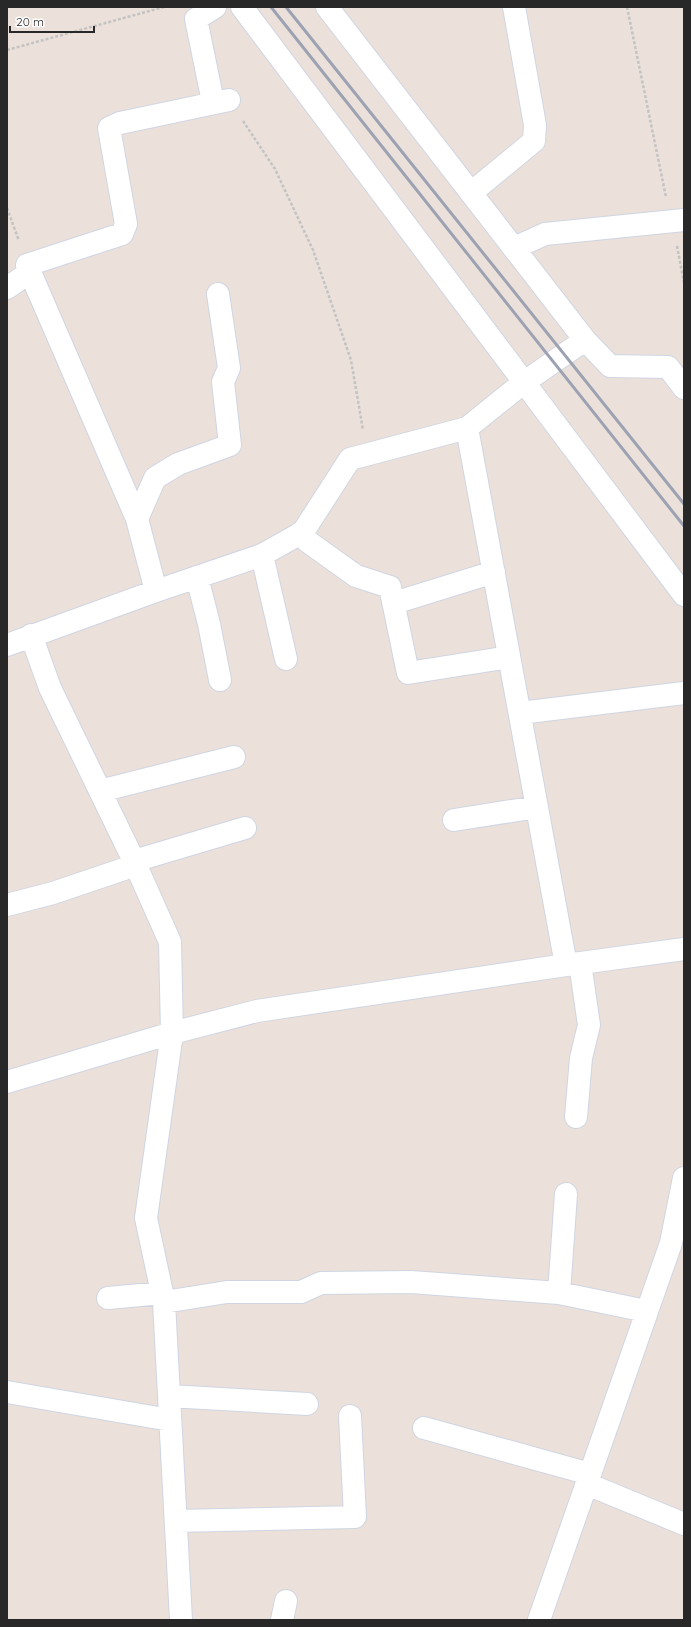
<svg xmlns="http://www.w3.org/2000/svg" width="691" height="1627" font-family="Quicksand,sans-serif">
<rect width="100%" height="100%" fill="#ebe1da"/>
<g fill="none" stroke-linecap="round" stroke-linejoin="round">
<defs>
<path id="minor" d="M242,7l442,588
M327,7l258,333 25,26 58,1 16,21
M213,102l-17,-83 19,-12
M471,193l63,-52 1,-16 -21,-118
M514,248l31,-14 139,-14
M27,265l95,-31 4,-10 -17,-96 11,-5 109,-23
M7,288l23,-16 107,247 19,72
M467,428l99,537
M137,519l18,-41 23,-14 52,-19 -7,-63 6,-14 -11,-74
M300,533l7,8 49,35 34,11 18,86 101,-16
M262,555l24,104
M197,577l12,47 11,56
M394,603l100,-31
M31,635l19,53 84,173 36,81 2,91 -26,185 18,84 17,318
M7,645l149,-54 106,-36 41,-23 47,-73 117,-31 56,-45 62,-43
M520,713l164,-20
M100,791l134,-34
M454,820l83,-13
M7,905l46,-12 74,-25 7,-7 111,-33
M7,1082l165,-49 85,-22 309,-46 118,-16
M576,1117l5,-59 8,-33 -9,-62
M559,1293l7,-99
M108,1298l54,-5
M164,1302l63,-10h74l20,-9 90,-1 148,11 87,18
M7,1392l163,28
M169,1396l138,8
M424,1428l166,46
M587,1484l97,40
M176,1521l179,-4 -5,-101
M282,1620l4,-19
M539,1620l132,-377 13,-65"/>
</defs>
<!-- minor casing -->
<use href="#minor" stroke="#cfd5e2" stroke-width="24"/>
<!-- path -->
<path stroke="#c3c3c3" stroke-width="2.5" stroke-dasharray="3 2" stroke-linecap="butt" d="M627,7l39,190
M7,50l157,-43
M243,121l32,48 38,81 38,110 12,70
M7,208l12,33
M677,246l7,37"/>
<!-- minor -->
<use href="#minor" stroke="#fff" stroke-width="22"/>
<!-- rail -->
<path stroke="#9da2b3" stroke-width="3" d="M271,7l413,519
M286,7l398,497"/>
</g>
<!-- border -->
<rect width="691" height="1627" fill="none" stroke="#282828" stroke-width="16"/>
<!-- scale -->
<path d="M10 26v6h84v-6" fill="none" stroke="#282828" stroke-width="2"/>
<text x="16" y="26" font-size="12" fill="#282828" stroke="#ffffff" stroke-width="3" paint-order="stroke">20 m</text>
</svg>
